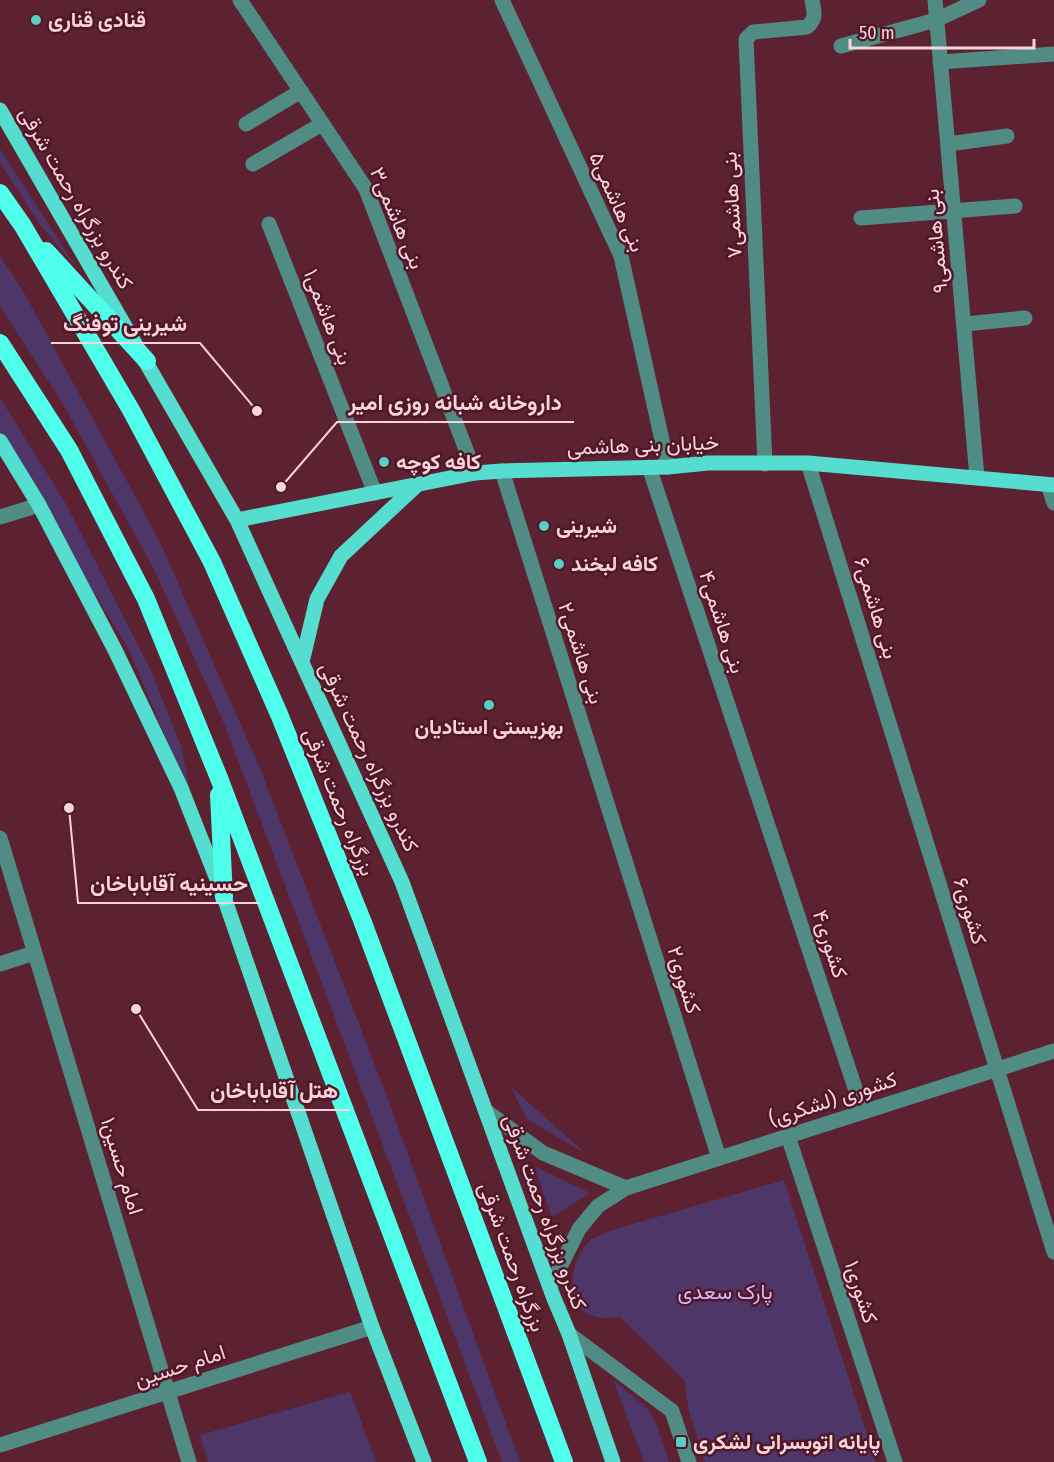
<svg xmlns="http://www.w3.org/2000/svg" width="1054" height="1462" font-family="'Fira Sans Condensed',Vazirmatn,sans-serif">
<rect width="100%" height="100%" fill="#5c2232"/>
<!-- green -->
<path fill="#4f3668" d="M0,149l76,118 -35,-41 -41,-63z
M0,256l23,35 136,249 100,226 130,336 131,360h-18l-277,-736 -70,-155 -92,-167 -63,-98z
M0,398l66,106 86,169 29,73 11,54 -63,-150 -129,-212z
M510,1086l76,68 -59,-35z
M534,1166l56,27 -38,24z
M784,1180l92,282h-171l-16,-50 -5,-32 -64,-63c-7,0 -16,2 -23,0 -36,-7 -28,-60 -5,-78 4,-3 12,-5 17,-8z
M613,1380l34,28 9,15 13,39h-25z
M350,1392l26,70h-168l-8,-27z"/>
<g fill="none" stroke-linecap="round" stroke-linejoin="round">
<!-- minor -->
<path stroke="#508c84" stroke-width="15" d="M240,0l126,189 109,284
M502,0l119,256 47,211
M935,0l42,477
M841,46l95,-26 43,-20
M940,62l114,-8
M246,124l55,-33
M948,144l59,-8
M253,164l69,-40
M861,218l154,-12
M269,224l106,269
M965,324l60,-6
M808,463l246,789
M765,464l-19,-425 7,-7 54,-5c10,-8 7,-16 5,-27
M649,467l214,645
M502,471l217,687
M1048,485l6,18
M0,517l39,-12
M0,838l189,624
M0,964l34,-11
M486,1111l57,42 83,35
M788,1136l107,326
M550,1287l29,-58 19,-23 28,-18 428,-137
M569,1334l103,77 17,51
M0,1445l372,-118"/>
<!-- major -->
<path stroke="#55ddcf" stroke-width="15" d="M0,110l237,410 165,362 151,414 16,38 44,128
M0,441l39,64 76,145 66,138 43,109 148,430 52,135
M237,520l238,-47 27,-2 166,-4 40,-4h100l246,22
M302,662l15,-63 24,-43 76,-71"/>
<!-- highway -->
<path stroke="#50feec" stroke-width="18" d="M0,193l23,33 108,184 81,152 67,152 83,206 202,542
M46,251l101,110
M0,343l69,107 77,149 73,179 259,684
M219,795l5,102"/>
</g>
<!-- markers -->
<g fill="#57cec1" stroke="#501728" stroke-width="2">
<circle cx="36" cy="20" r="6"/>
<circle cx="384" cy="462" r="6"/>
<circle cx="544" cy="526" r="6"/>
<circle cx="559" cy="564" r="6"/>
<circle cx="489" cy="705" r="6"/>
<rect x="675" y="1436" width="12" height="12" rx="3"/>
</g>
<g text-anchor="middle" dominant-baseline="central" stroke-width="5" stroke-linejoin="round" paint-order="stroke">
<!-- poi labels -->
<g font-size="21" font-weight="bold" fill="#f9d3da" stroke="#501728" text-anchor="start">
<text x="48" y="20">قنادی قناری</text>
<text x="396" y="462">کافه کوچه</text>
<text x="556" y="526">شیرینی</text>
<text x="571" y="564">کافه لبخند</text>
<text x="489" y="727" text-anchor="middle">بهزیستی استادیان</text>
<text x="693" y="1442">پایانه اتوبسرانی لشکری</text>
</g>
<!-- street labels -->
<g font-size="21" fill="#f9d3da" stroke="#501728">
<text transform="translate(76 198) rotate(60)">کندرو بزرگراه رحمت شرقی</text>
<text transform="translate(617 202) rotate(66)">بنی هاشمی۵</text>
<text transform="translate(732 205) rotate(-93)">بنی هاشمی۷</text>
<text transform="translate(397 218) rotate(67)">بنی هاشمی۳</text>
<text transform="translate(936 241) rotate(-95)">بنی هاشمی۹</text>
<text transform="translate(328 317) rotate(69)">بنی هاشمی۱</text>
<text transform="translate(643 445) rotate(-2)">خیابان بنی هاشمی</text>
<text transform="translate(876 608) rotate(73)">۶بنی هاشمی</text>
<text transform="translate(722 622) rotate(72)">۴بنی هاشمی</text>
<text transform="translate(581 653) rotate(72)">۲بنی هاشمی</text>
<text transform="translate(369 757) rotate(65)">کندرو بزرگراه رحمت شرقی</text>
<text transform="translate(339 802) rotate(68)">بزرگراه رحمت شرقی</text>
<text transform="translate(970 911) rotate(73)">کشوری۶</text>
<text transform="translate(830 944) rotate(72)">کشوری۴</text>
<text transform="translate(684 980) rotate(73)">کشوری۲</text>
<text transform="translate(833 1099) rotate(-18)">کشوری (لشکری)</text>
<text transform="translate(122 1166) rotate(73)">امام حسین۱</text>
<text transform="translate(545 1212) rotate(70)">کندرو بزرگراه رحمت شرقی</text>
<text transform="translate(512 1257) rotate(70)">بزرگراه رحمت شرقی</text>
<text transform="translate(861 1292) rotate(72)">۱کشوری</text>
<text transform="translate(180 1366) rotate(-18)">امام حسین</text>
</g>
<!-- park labels -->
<g font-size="21" fill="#d8b8fe" stroke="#501728">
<text x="725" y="1292">پارک سعدی</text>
</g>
</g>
<!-- callouts -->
<path fill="none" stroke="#f9d3da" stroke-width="2" d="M257 411L200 343H51M281 487L337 422H574M69 808L78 903H260M136 1009L198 1110H350"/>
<g fill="#f9d3da" stroke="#501728" stroke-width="2">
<circle cx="257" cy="411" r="6"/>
<circle cx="281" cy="487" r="6"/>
<circle cx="69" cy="808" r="6"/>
<circle cx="136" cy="1009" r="6"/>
</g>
<g font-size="22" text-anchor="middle" font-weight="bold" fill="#f9d3da" stroke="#501728" stroke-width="5" stroke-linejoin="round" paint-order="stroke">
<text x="125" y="331">شیرینی توفنگ</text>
<text x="455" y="410">داروخانه شبانه روزی امیر</text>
<text x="169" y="891">حسینیه آقاباباخان</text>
<text x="274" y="1098">هتل آقاباباخان</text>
</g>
<!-- scale -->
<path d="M850 39v9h184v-9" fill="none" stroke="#f9d3da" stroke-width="3"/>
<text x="859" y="39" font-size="18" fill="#f9d3da" stroke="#501728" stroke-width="4.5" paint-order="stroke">50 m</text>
</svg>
